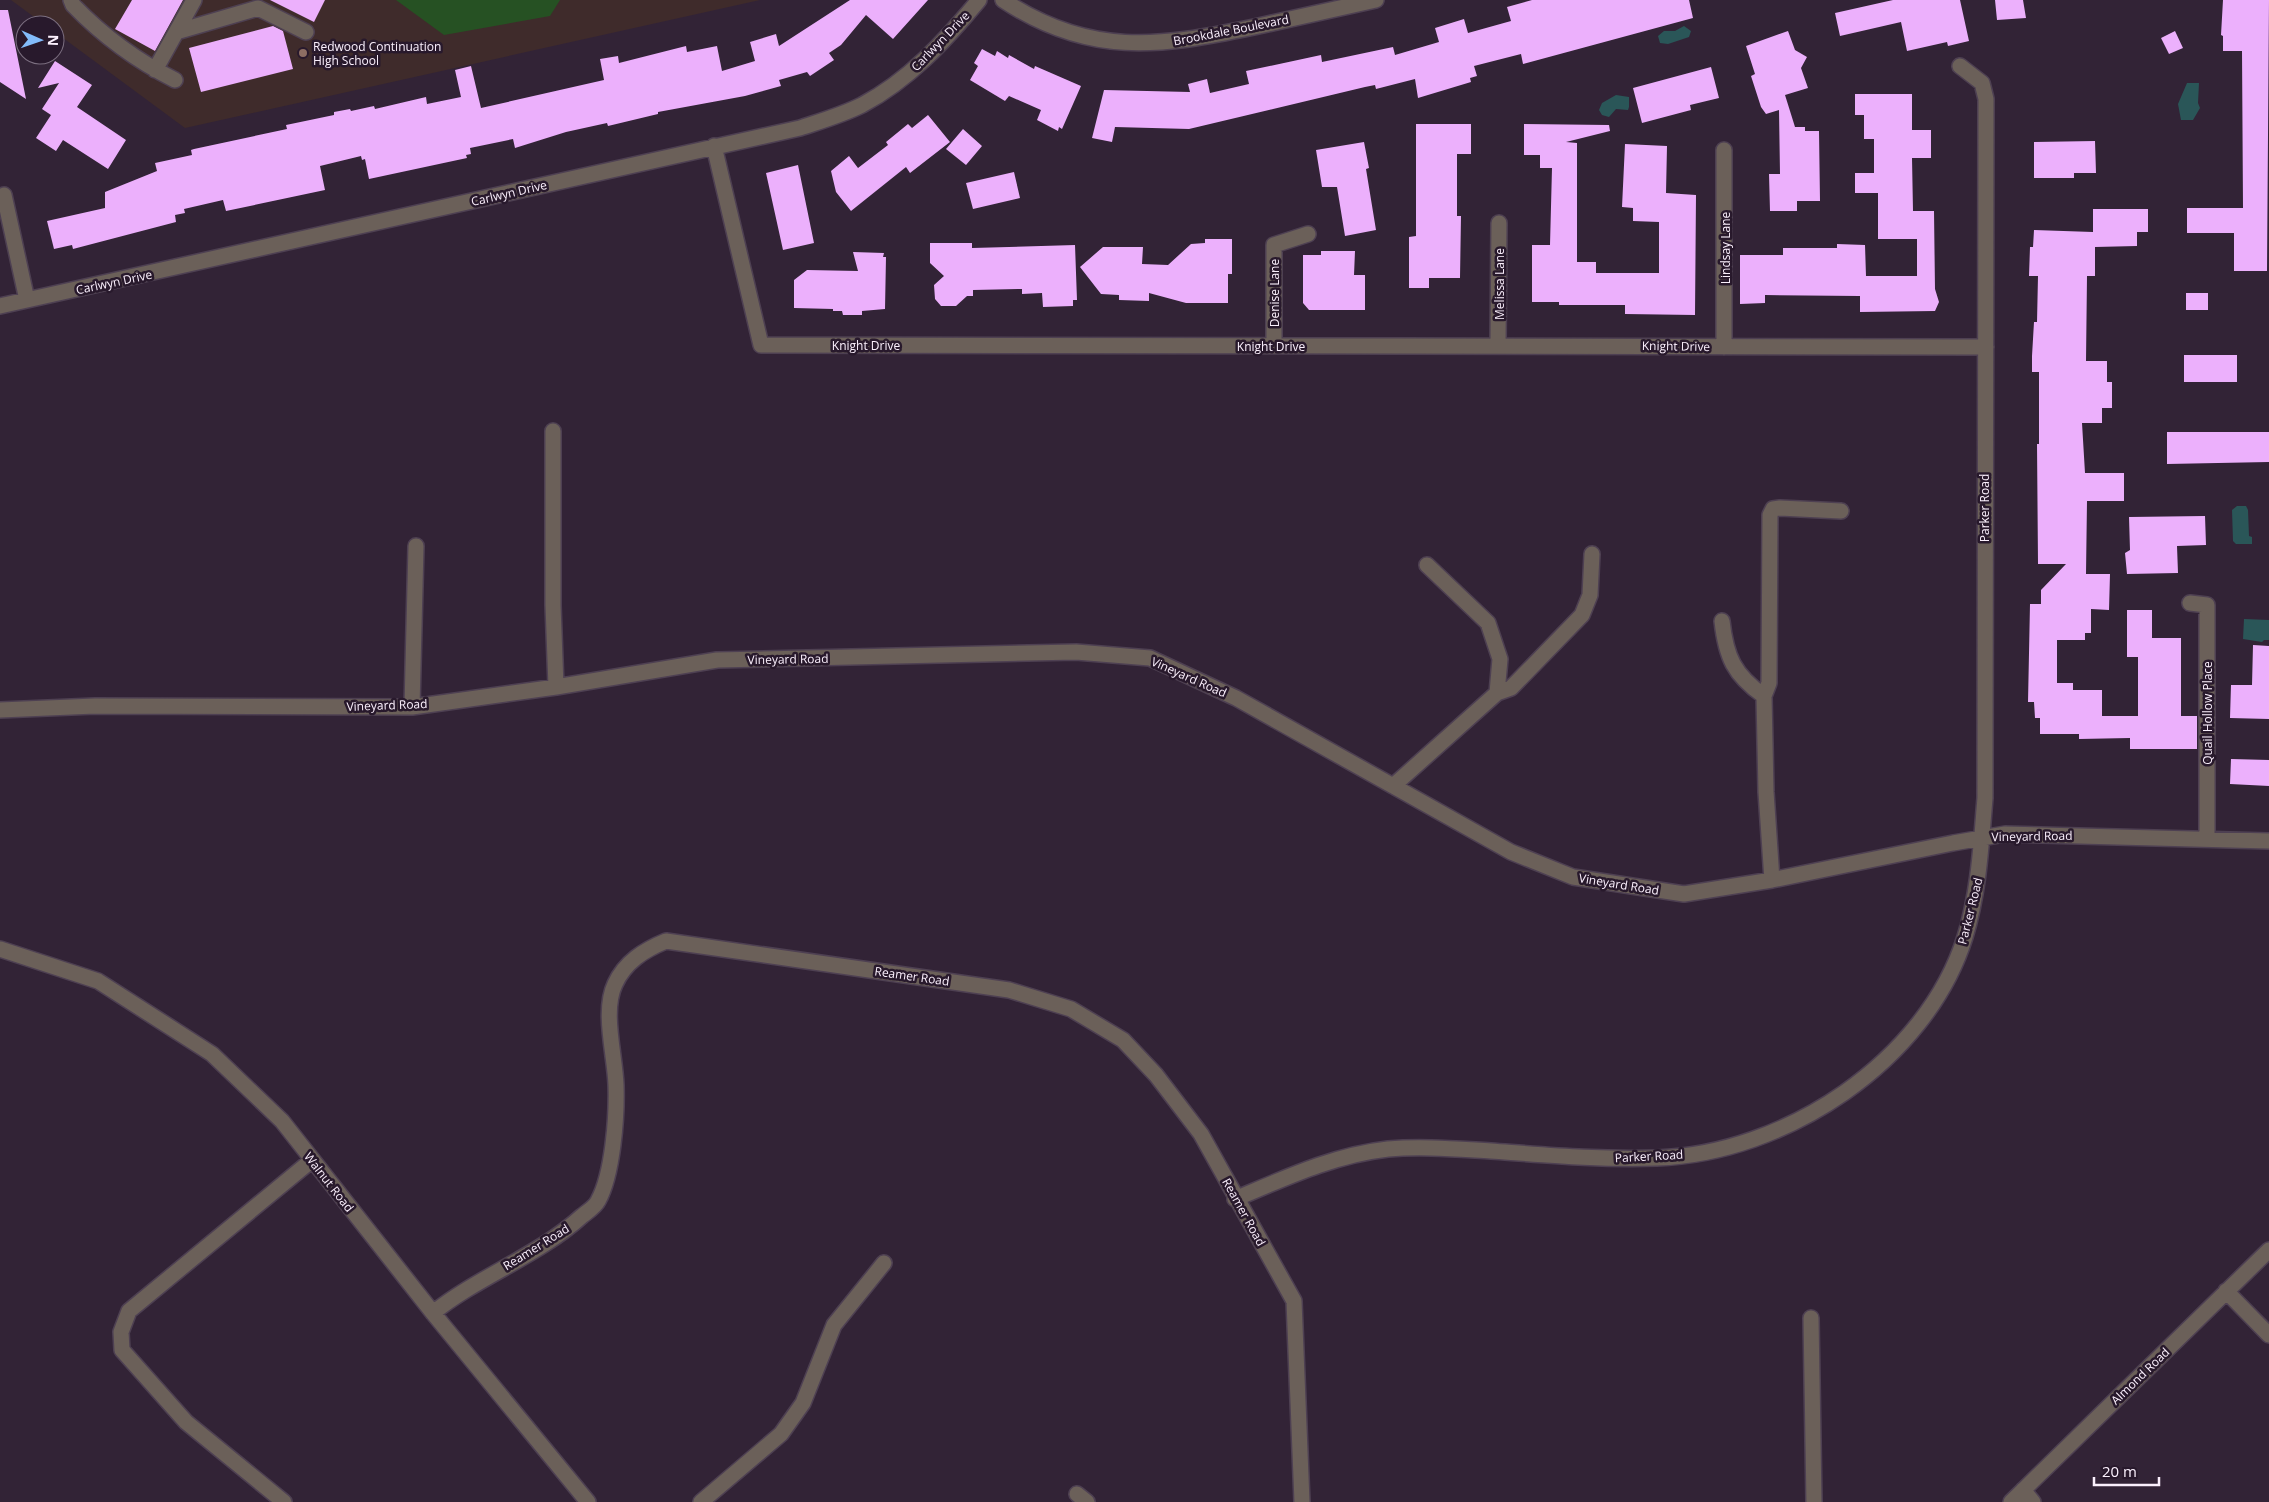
<svg xmlns="http://www.w3.org/2000/svg" width="2269" height="1502" font-family="'Open Sans',sans-serif">
<rect width="100%" height="100%" fill="#322336"/>
<!-- education -->
<path fill="#3f2b2b" d="M11,0h749l-575,128 -130,-96v-7h-10z"/>
<!-- green -->
<path fill="#265123" d="M396,0h164l-10,16 -106,19z"/>
<!-- water -->
<path fill="#2a5658" d="M1684,26l7,5 -2,6 -21,7 -8,-1 -2,-7 6,-5h11z
M2187,83h12l-1,20 2,5 -7,12h-12l-3,-16z
M1616,95l13,2v10l-1,3 -12,-1 -7,8 -7,-2 -3,-5 3,-7z
M2237,506h9l2,4 1,26 3,1v7h-16l-3,-3 -1,-31z
M2244,619l25,1v20h-5l-2,2 -19,-3z"/>
<!-- building -->
<path fill="#ecb0fc" d="M132,0h51l-28,51 -40,-22z
M270,0h55l-11,22z
M850,0h78l-35,39 -27,-24 -25,30 -12,8 5,7 -24,16 -3,-4 -28,8 2,6 -36,10 -87,16v2l-50,12 -1,-3 -41,9 -51,16 -2,-9 -43,9 1,6 -5,1 1,3 -98,21 -4,-20 -3,1 -1,-4 -41,10 5,24 -99,21 -3,-11 -39,9 1,4 -10,2 1,7 -103,27 -1,-4 -18,4 -7,-28 58,-13v-16l52,-21 -2,-8 37,-8 -1,-5 3,-1 93,-20 -1,-4 48,-10v-3l16,-3 1,2 23,-5 1,3 51,-12 1,7 34,-7 -6,-27 16,-4 10,42 123,-28 -4,-21 18,-3 1,7 67,-17 1,6 30,-6 5,25 33,-10 -5,-19 26,-8 3,12z
M1532,0h157l4,18 -170,46 -2,-10 -47,12 3,10 -7,2 1,4 -53,16 -3,-19 -39,10 -1,-4 -10,2 -176,42 -74,-2 -3,15 -20,-4 12,-48 86,2 -2,-8 19,-5 3,14 39,-9 -3,-13 75,-16 1,7 71,-15 2,8 44,-13 -4,-14 29,-9 4,14 43,-12 -4,-14z
M1893,0h67l9,41 -21,5 -1,-4 -40,9 -6,-29 -61,14 -5,-23z
M1995,0h28l3,18 -29,2z
M2223,0h46l-2,271h-33v-38h-47v-25h56l-1,-157h-19v-15l-2,-1z
M0,10h8l18,89 -26,-17z
M273,26l10,5 10,38 -92,23 -12,-44z
M1788,31l7,19 12,7 -6,11 7,20 -23,7 10,32h10v4h14l1,70h-23v10h-27l-1,-37h11l-1,-64 -13,4 -5,-7 -10,-31 4,-2 -9,-28z
M2175,31l8,17 -14,6 -8,-16z
M982,49l13,7 2,-5 11,7 1,-3 25,14 1,-3 46,20 -19,43 -3,-2 -1,4 -21,-11 4,-10 -32,-14 -4,5 -35,-21 8,-14 -4,-3z
M55,61l37,24 -15,22 49,33 -18,29 -45,-29 -7,11 -20,-13 15,-23 -9,-6 17,-26 -21,5z
M1711,67l8,31 -29,7 1,5 -49,13 -9,-35z
M1855,94h57v36h19v28h-19l1,53h21l1,78 4,13 -4,9 -75,1v-16l-95,-1v8l-25,1v-49h43v-7h54v-4l28,1 1,31h51v-37h-39v-46h-23v-20h19v-34h-10v-24h-9z
M928,115l22,27 -40,31 -4,-6 -55,44 -15,-19 -5,-21 18,-15 9,12 30,-23 -2,-3 22,-18 4,4z
M1416,124h55v30h-14v62h4l-1,62h-31v10h-20v-51l7,-1z
M1524,124l85,1 1,6 -44,11 11,1v119h19v11h63v-51l-26,-1v-13l-11,-1 3,-63 42,2 -1,47 30,2 -1,120 -70,-1v-9h-66v-3h-27v-57h18l2,-77h-12v-13h-16z
M963,129l19,17 -16,19 -20,-16z
M2095,141l1,32h-22v5h-40v-36z
M1364,142l5,26 -3,1 10,61 -31,6 -8,-49h-15l-6,-37z
M798,165l16,78 -31,7 -17,-77z
M1014,172l6,26 -47,11 -7,-26z
M2093,209h55v23h-11v14l-42,1v29h-8l-1,85h21v21h5v26h-10v15h-20l3,50h39v28h-37l-1,73h24l-1,36 -18,-1v24h-6v7h-28v43h16v7h29v26h36v-59h-11v-47h25v28h29v78h16v33h-67v-11l-51,1v-5h-39v-16h-5l-1,-16h-6l2,-98h11v-14l25,-26h-28l-1,-120h2v-72h-7v-16l2,-34h3l1,-46h-9l1,-29h3l1,-17 59,2z
M1205,239h27v35h-4v29h-42l-37,-10v8l-30,-1v-5l-18,-1 -21,-27 23,-20h40l-1,17 26,1 23,-21 14,-1z
M930,243h42v5l103,-3 2,55h-4v6l-30,1 -1,-14 -20,1v-5l-49,1v6h-6l-11,10h-15l-6,-7 -1,-14 10,-9 -14,-13z
M1321,251h34l-1,24h11v35h-56l-6,-7v-48h18z
M853,252l31,1 -1,4h3l-1,52 -23,2v4h-19l-1,-4h-9v-2l-39,-1v-28l13,-10 51,1z
M2186,293h22v17h-22z
M2184,355h53v27h-53z
M2167,432h102v30l-102,2z
M2205,516l1,29 -29,1 1,27 -51,1 -2,-21 5,-3 -1,-33z
M2253,645l16,1v73l-39,-1 1,-33h21z
M2231,759l38,1v26l-39,-2z"/>
<g fill="none" stroke-linecap="round" stroke-linejoin="round">
<defs>
<path id="minor" d="M71,0l2,5c29,30 64,56 102,75
M1003,0c86,57 156,47 251,27 41,-9 82,-18 122,-27
M176,32l82,-24 48,24
M155,70l39,-70
M714,146l47,199 1225,2
M4,195l23,105
M0,306l800,-178c21,-7 42,-13 62,-23 47,-25 83,-64 117,-105
M1498,345l1,-122
M1274,346v-101l34,-11
M1724,347v-197
M553,431v174l3,82
M2190,603l17,2v234
M1722,621c4,36 12,54 42,75
M1497,693l14,-5 71,-73 8,-20 2,-41
M412,707l4,-161
M0,710l95,-4 317,1 144,-20 161,-27 359,-8 74,6 86,40 275,154 62,25 111,17 88,-14 181,-37 52,-9 264,7
M1393,786l104,-93 3,-34 -12,-36 -61,-58
M1772,880l-6,-88 -2,-96 5,-13 1,-168 3,-6 7,-1 61,3
M0,949l98,32 114,73 70,67 151,192 155,189
M1235,1199c50,-21 99,-44 153,-50 34,-3 68,0 103,2 55,4 110,9 166,7 127,-4 269,-96 308,-221 14,-46 16,-92 20,-139l1,-699 -4,-16 -22,-17
M2226,1291l43,44
M433,1313c46,-37 105,-57 149,-97 5,-4 13,-9 16,-15 15,-27 19,-85 18,-116 -1,-30 -14,-74 -1,-101 10,-22 29,-34 51,-43l343,49 62,19 52,31 33,35 45,59 93,167 8,201
M1811,1318l3,184
M2023,1490l10,12
M1077,1494l10,8
M284,1502l-98,-80 -64,-72 -1,-18 8,-21 183,-151
M701,1502l80,-68 22,-31 31,-78 50,-62
M2011,1502l258,-252"/>
</defs>
<!-- minor casing -->
<use href="#minor" stroke="#4e4052" stroke-width="18"/>
<!-- minor -->
<use href="#minor" stroke="#6b6059" stroke-width="15"/>
</g>
<!-- markers -->
<circle fill="#8d6e63" stroke="#28192c" stroke-width="2" cx="303" cy="53" r="5"/>
<g text-anchor="middle" dominant-baseline="central" stroke-width="5" stroke-linejoin="round" paint-order="stroke">
<!-- street labels -->
<g font-size="12" fill="#fbf0fd" stroke="#28192c">
<text transform="translate(1231 30) rotate(-11)">Brookdale Boulevard</text>
<text transform="translate(940 41) rotate(-46)">Carlwyn Drive</text>
<text transform="translate(509 193) rotate(-13)">Carlwyn Drive</text>
<text transform="translate(1725 248) rotate(-90)">Lindsay Lane</text>
<text transform="translate(114 282) rotate(-12)">Carlwyn Drive</text>
<text transform="translate(1499 284) rotate(-90)">Melissa Lane</text>
<text transform="translate(1274 293) rotate(-90)">Denise Lane</text>
<text x="866" y="345">Knight Drive</text>
<text x="1271" y="346">Knight Drive</text>
<text transform="translate(1676 346) rotate(1)">Knight Drive</text>
<text transform="translate(1984 508) rotate(-90)">Parker Road</text>
<text transform="translate(788 659) rotate(-1)">Vineyard Road</text>
<text transform="translate(1189 677) rotate(24)">Vineyard Road</text>
<text transform="translate(387 705) rotate(-2)">Vineyard Road</text>
<text transform="translate(2207 713) rotate(-90)">Quail Hollow Place</text>
<text transform="translate(2032 836) rotate(-1)">Vineyard Road</text>
<text transform="translate(1619 884) rotate(9)">Vineyard Road</text>
<text transform="translate(1970 911) rotate(-76)">Parker Road</text>
<text transform="translate(912 976) rotate(8)">Reamer Road</text>
<text transform="translate(1649 1156) rotate(-3)">Parker Road</text>
<text transform="translate(329 1182) rotate(52)">Walnut Road</text>
<text transform="translate(1244 1212) rotate(61)">Reamer Road</text>
<text transform="translate(536 1247) rotate(-32)">Reamer Road</text>
<text transform="translate(2140 1376) rotate(-44)">Almond Road</text>
</g>
<!-- poi labels -->
<g font-size="12" fill="#fbf0fd" stroke="#28192c" text-anchor="start">
<text x="313" y="46">Redwood Continuation<tspan x="313" dy="14">High School</tspan></text>
</g>
</g>
<!-- north arrow -->
<g transform="translate(40 40) rotate(92)"><circle r="24" fill="#28192c" stroke="#7c6f80"/>
<path d="M0-4L9 19L0 12L-9 19Z" fill="#83bcfb"/>
<text y="-8" font-size="14" font-weight="bold" text-anchor="middle" fill="#fbf0fd">N</text>
</g>
<!-- scale -->
<path d="M2094 1477v8h65v-8" fill="none" stroke="#fbf0fd" stroke-width="2.5"/>
<text x="2102" y="1477" font-size="15" fill="#fbf0fd" stroke="#28192c" stroke-width="4" paint-order="stroke">20 m</text>
</svg>
